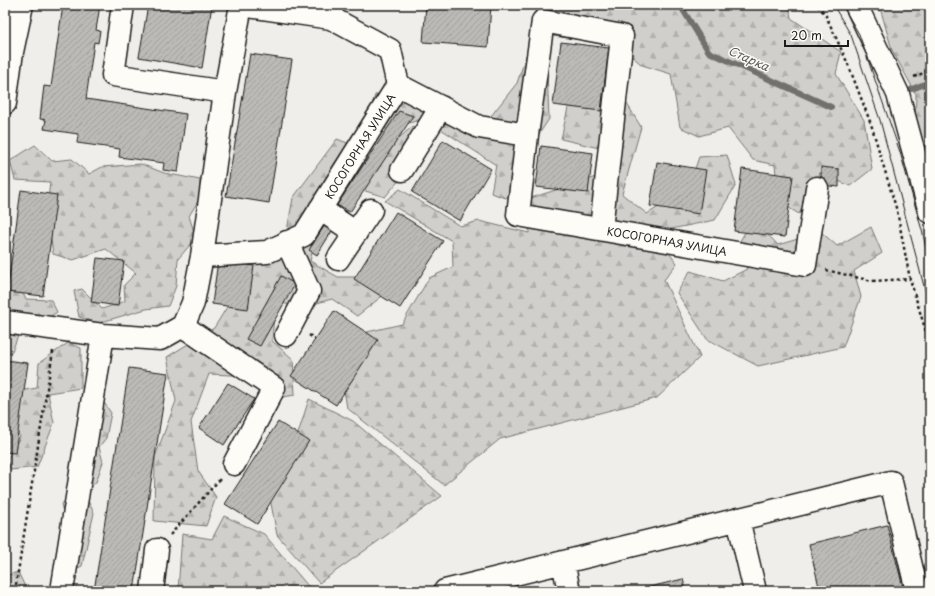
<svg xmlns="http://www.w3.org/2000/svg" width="935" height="596" font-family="'Playpen Sans',sans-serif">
<defs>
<pattern id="forest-firs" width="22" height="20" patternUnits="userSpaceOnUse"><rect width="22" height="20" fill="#d0cfcc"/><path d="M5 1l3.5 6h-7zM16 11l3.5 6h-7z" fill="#b2b1af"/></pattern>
<pattern id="building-hatch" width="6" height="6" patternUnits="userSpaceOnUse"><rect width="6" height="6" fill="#bbbab6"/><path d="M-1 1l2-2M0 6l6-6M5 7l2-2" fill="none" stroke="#a09f9c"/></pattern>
</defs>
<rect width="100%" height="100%" fill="#f0eeea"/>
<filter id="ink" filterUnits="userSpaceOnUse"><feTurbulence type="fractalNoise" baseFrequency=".025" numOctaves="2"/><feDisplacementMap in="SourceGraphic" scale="8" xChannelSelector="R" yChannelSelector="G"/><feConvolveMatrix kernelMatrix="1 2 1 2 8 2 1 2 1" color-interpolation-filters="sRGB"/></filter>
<g filter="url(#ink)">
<!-- forest -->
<path fill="url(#forest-firs)" stroke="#767674" d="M543,5h246l2,13 50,34 -5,22 28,46 8,49 -22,17 -30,-13 -21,41 -20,-12 -4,-37 -22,-5 -25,-32 -29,8 -19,-9 -9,-53 -29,-9 -24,-21 -66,-8 -5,35 2,48 -16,24 -6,38 -21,17 -15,-5 5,-28 -72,-47 -34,12 -24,-6 9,-29 27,-5 85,31 30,-38z
M850,5h80v179l-15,-57 1,-33 -24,-44 -11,-39z
M615,84l26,43 -19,67 25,20 41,-25 11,-32 28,-2 9,30 -21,35 -63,13 25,30 -13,17 36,77 -43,41 -157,41 -56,46 -97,-77 -8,-47 15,-26 48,-11 27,-46 24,-11 -1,-26 -67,-40 15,-12 60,37 19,-5 50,12 2,-35 71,-23 -3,-27 -38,-9 11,-49z
M413,126l19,15 -47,56 -39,-12 -25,29 -11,47 28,16h35l13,16 -29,23 -25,-17 -30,8 -27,-5 -3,39 21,18 2,36 -31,5 -11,-24 -44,-2 -18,48 7,49 18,26 -10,29 -52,-5 1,-64 21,-56 -9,-44 47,-29 26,-42 -8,-24 51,-10 10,-54 44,-59 42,16z
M35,145l17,16 20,-2 17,15 13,-7 39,-3 23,9 36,7v18l-11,18 7,22 -18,21 -2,27 -8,20 -22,3 -48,14 -19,-6 -5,-26 8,-2 20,20 23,-8 -1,-16 12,-12 -30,-24 -33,11 -20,-6 -6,-46 3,-26 -35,-2 -5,-19z
M753,219l25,26 43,-13 16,14 34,-19 11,26 -28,18 7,26 -18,50 -85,19 -51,-27 -30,-46 13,-22 33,10 24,-12 -10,-23z
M5,281l11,2 10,16 25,1 6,12 -18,12 -34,-7z
M6,328l12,8 -6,15 -7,4z
M68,343l13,5v40l-33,5 6,30 -17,44 -26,3 -4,-10 13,-23 -11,-19 4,-26 24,-4 2,-25z
M309,399l44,22 89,75 -123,87 -42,-48 -8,-42 20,-31z
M103,401l8,12 -5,25 -7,9 4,15 -7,20 -12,11 10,20 -12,53 -12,6 -4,-48 -5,-20 18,-11 -10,-23 6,-15z
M224,516l40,18 44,52 17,5h-147l4,-57 30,5z
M18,572l9,19h-22v-15z"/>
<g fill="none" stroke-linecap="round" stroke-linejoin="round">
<!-- stream -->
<path stroke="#706f6d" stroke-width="6" d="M680,5l29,47 122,55
M912,89l18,-7"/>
</g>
<!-- building -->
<path fill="url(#building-hatch)" stroke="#1c1c1c" d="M63,5h37l-4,25 4,1 -2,12 -4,-1 -8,57 100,15 -8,58 -15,-2 1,-7 -45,-6 1,-8 -43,-6 1,-9 -34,-5 2,-9 -6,-1 4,-33 7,1z
M148,5h64l-10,63 -63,-11z
M426,5h65l-3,42 -65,-5z
M561,42l48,6 -8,63 -48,-6z
M250,54l42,6 -23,143 -43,-7z
M399,111l14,5 -63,96 -13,-7z
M443,140l48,29 -31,52 -48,-29z
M541,146l52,7 -5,40 -52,-6z
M657,162l49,8 -7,44 -49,-8z
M821,167l18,2v18l-18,-2z
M742,169l51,7 -8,61 -51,-6z
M21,190l36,5 -14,101 -36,-4z
M396,212l47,29 -43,67 -46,-29z
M324,226l8,5 -15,24 -8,-5z
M97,258l27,3 -6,45 -27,-4z
M218,261l36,5 -6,43 -36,-5z
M281,276l14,8 -35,62 -14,-7z
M334,311l44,29 -42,65 -45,-29z
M5,360l23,3 -13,90 -10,-1z
M129,368l39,5 -34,218h-40z
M228,383l26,16 -30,46 -25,-17z
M278,422l31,19 -52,83 -32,-20z
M5,503h5l-5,33z
M887,525l17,66h-84l-11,-47z
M683,579l3,12h-53z"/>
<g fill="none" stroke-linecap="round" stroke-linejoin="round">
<defs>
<path id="minor" d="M123,5l-10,70 112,17
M241,5l90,13
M332,5l-1,13 59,32 8,35
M856,5l42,89 32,118
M5,103l7,-51 10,-47
M402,170l39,-63
M320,209l36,24
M601,229l21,-193 -79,-15 -16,114 -9,80 287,50 12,-77
M202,256l65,-4 37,-17 94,-150 81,42 48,8
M338,259l33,-49
M5,322l98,13 57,4 23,-13 10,-23 9,-47 23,-164 16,-87
M183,326l91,62 -40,76
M286,335l23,-44 -22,-49
M738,519l17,72
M563,562l6,29
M62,591l41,-256
M152,591l5,-41
M445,591l446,-109 26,109"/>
</defs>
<!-- minor casing -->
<use href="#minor" stroke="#1c1c1c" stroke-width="25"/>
<!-- path -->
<path stroke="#1c1c1c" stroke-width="2.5" stroke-dasharray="3 3" stroke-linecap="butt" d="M818,5l8,11 22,48 23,60 26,87 13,68 20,66
M914,77l16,-7
M826,270l46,11 38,-2
M309,335l6,4
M170,535l50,-56
M15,591l38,-240"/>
<!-- minor -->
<use href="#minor" stroke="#fdfcf7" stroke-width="22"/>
<!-- tram -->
<path stroke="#1c1c1c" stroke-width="1" d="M833,5l18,30 29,85 50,189
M842,5l17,29 41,118 23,82 7,36"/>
</g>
</g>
<g text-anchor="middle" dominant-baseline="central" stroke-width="3" stroke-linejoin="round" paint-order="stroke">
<!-- street labels -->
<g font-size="11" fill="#1c1c1c" stroke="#fdfcf7">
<text transform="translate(360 146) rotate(-58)">КОСОГОРНАЯ УЛИЦА</text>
<text transform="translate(667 241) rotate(10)">КОСОГОРНАЯ УЛИЦА</text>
</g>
<!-- water labels -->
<g font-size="12" font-style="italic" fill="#5b5b59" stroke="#fdfcf7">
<text transform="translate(749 58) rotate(24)">Старка</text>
</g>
</g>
<!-- margin -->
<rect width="935" height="596" fill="none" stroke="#fdfcf7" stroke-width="20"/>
<rect x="10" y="10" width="915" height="576" fill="none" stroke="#1c1c1c" stroke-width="1.5" filter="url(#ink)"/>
<!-- scale -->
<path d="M785 40v6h63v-6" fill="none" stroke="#1c1c1c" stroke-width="2"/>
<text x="791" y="40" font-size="12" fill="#1c1c1c" stroke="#fdfcf7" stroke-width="3" paint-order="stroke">20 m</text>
</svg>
